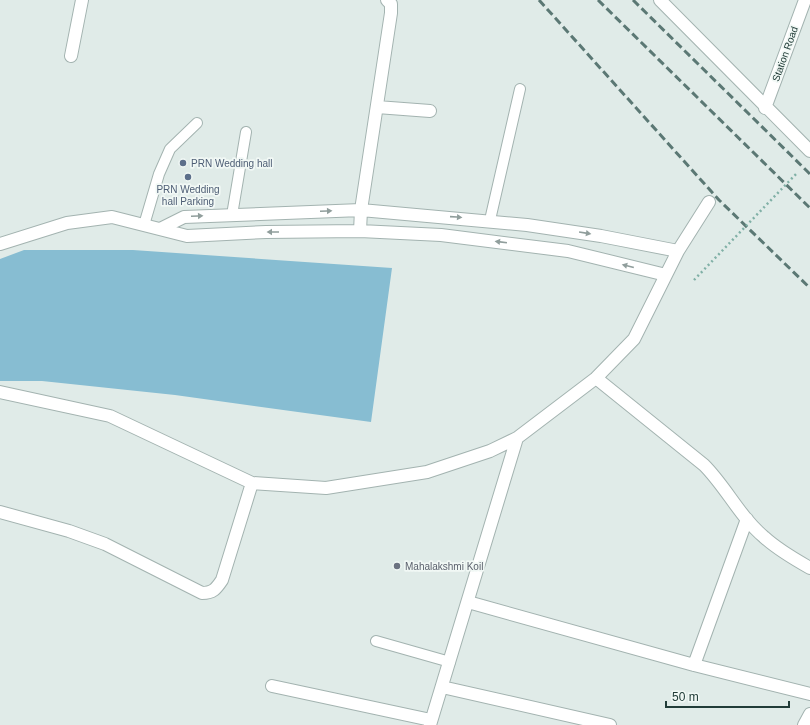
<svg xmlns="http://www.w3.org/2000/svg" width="810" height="725" font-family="Helvetica,sans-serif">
<rect width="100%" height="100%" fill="#e0ebe8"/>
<!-- water -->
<path fill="#87bdd2" d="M24,250h109l259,18 -21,154 -196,-27 -133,-14h-42v-122z"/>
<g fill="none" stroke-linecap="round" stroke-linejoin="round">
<defs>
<path id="lane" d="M232,215l14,-83
M490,220l30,-131
M144,225l15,-51 11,-25 27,-26
M376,641l74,21"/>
<path id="street" d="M660,0l150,151
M71,56l11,-56
M377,107l53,4
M765,108l40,-108
M160,229l24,-12 177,-7 166,15 74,11 77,15
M360,231l1,-21 30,-197v-9l-4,-4
M0,244l67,-21 45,-6 75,19 79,-4 94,-1 81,4 127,16 98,24
M596,378l108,87c22,22 36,52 60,72 13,12 30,22 46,31
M0,392l110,24 142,67 74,5 101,-16 63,-21 27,-13 79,-60 38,-39 44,-88 31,-49
M0,512l69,19 36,13 97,49c11,0 14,-4 20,-13l30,-97
M468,602l226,63 116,29
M694,665l53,-146
M272,686l159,34
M442,687l168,38
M430,725l87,-287
M804,725l6,-11"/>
</defs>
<!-- lane casing -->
<use href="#lane" stroke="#a3b3b0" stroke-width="12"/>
<!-- street casing -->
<use href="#street" stroke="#a3b3b0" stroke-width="14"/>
<!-- lane -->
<use href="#lane" stroke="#fff" stroke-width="10"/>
<!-- street -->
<use href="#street" stroke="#fff" stroke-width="12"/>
<!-- rail -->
<path stroke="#5b7874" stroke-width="3" stroke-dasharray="8 4" stroke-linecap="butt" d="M539,0l180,200 91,88
M598,0l212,208
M633,0l177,174"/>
<!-- path-bridge -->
<path stroke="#80b0a6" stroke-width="2.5" stroke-dasharray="2 3" stroke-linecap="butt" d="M694,280l104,-108"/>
</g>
<!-- one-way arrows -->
<defs><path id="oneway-solid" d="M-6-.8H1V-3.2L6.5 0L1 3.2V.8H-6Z"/></defs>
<g fill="#909e9c">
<use href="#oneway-solid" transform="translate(326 211) rotate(-2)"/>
<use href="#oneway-solid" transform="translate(197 216) rotate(-2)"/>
<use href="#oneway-solid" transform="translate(456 217) rotate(4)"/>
<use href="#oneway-solid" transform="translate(273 232) rotate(180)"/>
<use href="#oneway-solid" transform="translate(585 233) rotate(9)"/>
<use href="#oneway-solid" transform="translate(501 242) rotate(-173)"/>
<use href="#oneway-solid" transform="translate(628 266) rotate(-166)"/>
</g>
<!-- markers -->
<g fill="#5c6f8a" stroke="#f1f8f5" stroke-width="1.5">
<circle cx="183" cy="163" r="4"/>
<circle cx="188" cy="177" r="4"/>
</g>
<circle fill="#6b7280" stroke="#f1f8f5" stroke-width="1.5" cx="397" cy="566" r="4"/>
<g text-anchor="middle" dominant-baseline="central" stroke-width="3.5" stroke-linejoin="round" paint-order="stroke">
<!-- street labels -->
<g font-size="10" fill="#213c38" stroke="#f1f8f5">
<text transform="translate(785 54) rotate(-70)">Station Road</text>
</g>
<!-- service labels -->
<g font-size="10" fill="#4e5e75" stroke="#f1f8f5" text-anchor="start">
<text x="191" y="163">PRN Wedding hall</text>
<text x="188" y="189" text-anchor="middle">PRN Wedding<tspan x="188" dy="12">hall Parking</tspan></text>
</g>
<!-- worship labels -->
<g font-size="10" fill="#5b616d" stroke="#f1f8f5" text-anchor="start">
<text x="405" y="566">Mahalakshmi Koil</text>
</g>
</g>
<!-- scale -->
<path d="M666 701v6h123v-6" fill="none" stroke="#213c38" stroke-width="2"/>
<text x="672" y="701" font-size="12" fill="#213c38" stroke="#f1f8f5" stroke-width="3" paint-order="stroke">50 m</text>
</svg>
